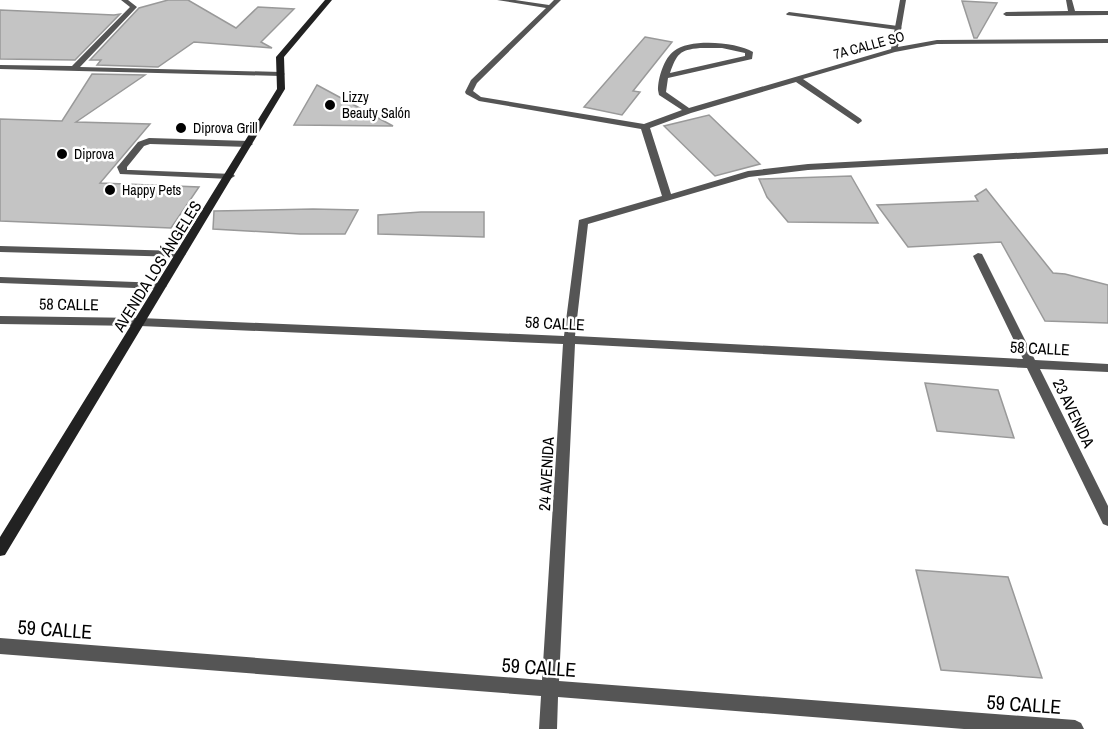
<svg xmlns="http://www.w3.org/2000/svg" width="1108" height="729" font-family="'Archivo Narrow',sans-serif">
<rect width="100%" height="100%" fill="#fff"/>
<!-- building -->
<path fill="#c4c4c4" stroke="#999" stroke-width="1.5" d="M168,0h20l48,28 22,-21 36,2 -33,33 11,6 -78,-6 -36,25 -61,-2 4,-5h-11l49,-52z
M962,1l35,2 -20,35h-3z
M0,10l114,5 6,-1 -45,46 -75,-1z
M645,37l27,5 -39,49 7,1 -18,23 -38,-8z
M92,74l53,1 -69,47 74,2 -50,59 99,4 -28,41 -171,-7v-102l62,2z
M317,85l76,41 -99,-1z
M709,115l51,49 -45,12 -51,-50z
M851,176l27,47 -90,-1 -21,-25 -8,-18z
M986,189l67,84 12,1 43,11v38l-63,-2 -44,-79 -93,5 -31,-42 101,-4 -3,-5z
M313,209l45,1 -13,24h-45l-87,-5 1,-18z
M421,212h63v25l-106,-3v-19z
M925,383l73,7 16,48 -77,-7z
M916,570l92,7 34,101 -101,-8z"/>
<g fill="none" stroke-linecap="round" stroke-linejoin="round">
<!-- lane -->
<path fill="#555" fill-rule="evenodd" d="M789,12l109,14 4,2 -4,2 -111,-15 -1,-1z
M149,138l100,3 4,3 -4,3 -99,-3 -6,2 -17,21v3h4l102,4 2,2 -5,3 -110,-5 -3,-7 2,-2 19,-23z
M0,246l181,5 5,3 -5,3 -181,-5z
M0,277l162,6 5,3 -5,3 -162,-6z"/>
<!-- street -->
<path fill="#555" fill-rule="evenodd" d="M121,0h7l9,7 -57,60 201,5 4,2 -4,2 -281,-7v-4l72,1 58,-59z
M497,0h18l34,5 5,-5h7l-84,83 -4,8 8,6 163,27 38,-14 -23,-15 -1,-5c0,-12 6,-32 16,-39 16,-13 63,-9 79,1l-1,7 -84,19 -2,14 23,16 202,-59 9,-49h6l-8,47 39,-7 171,-1v4l-171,1 -42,8 -92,27 58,40 1,2 -4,3 -62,-42 -105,31 -41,15 21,66 77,-23 60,-7 300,-16v6l-300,16 -59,7 -161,47 -13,112 448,23 -50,-103 5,-3 4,1 53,106 73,4v8l-68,-3 68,137v20l-5,-2 -76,-156 -452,-24 -16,337 516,39 6,3 3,6h-120l-406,-32 -1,32h-18l2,-33 -541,-42v-16l542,42 21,-336 -423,-18 -140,-2v-8l140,2 424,18 15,-116 83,-24 -21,-67 -162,-28 -13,-7 -1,-2 6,-12 75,-72zM700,48h22l23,5v3l-75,17c7,-19 9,-23 30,-25z
M1066,0h6l3,11h33v4l-102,1 -3,-2 3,-2 62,-1z"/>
<!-- secondary -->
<path fill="#222" fill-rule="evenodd" d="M325,0h7l-48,57 1,32 -280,466 -5,1v-19l277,-448 -1,-32z"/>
</g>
<!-- markers -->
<g fill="#000" stroke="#fff" stroke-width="2">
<circle cx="330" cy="105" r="6"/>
<circle cx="181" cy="128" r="6"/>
<circle cx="62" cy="154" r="6"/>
<circle cx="110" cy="190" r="6"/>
</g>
<g text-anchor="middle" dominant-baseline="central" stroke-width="5" stroke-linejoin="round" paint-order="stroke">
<!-- far-street labels -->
<g font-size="14" fill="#000" stroke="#fff">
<text transform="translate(869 45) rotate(-15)">7A CALLE SO</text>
</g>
<!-- far-poi labels -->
<g font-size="14" fill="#000" stroke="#fff" text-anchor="start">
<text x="342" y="97">Lizzy<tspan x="342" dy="16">Beauty Salón</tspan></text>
<text x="193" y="128">Diprova Grill</text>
<text x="74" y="154">Diprova</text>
<text x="122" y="190">Happy Pets</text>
</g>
<!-- street labels -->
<g font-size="16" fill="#000" stroke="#fff">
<text transform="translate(157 266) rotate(-58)">AVENIDA LOS ÁNGELES</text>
<text transform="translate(69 304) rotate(1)">58 CALLE</text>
<text transform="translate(555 323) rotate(3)">58 CALLE</text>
<text transform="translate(1040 348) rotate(3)">58 CALLE</text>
<text transform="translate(1074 413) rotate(64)">23 AVENIDA</text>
<text transform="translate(546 474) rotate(-87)">24 AVENIDA</text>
</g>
<!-- near-street labels -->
<g font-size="20" fill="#000" stroke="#fff">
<text transform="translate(55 629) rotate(4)">59 CALLE</text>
<text transform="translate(539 667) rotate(4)">59 CALLE</text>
<text transform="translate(1024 704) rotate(4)">59 CALLE</text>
</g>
</g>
</svg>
